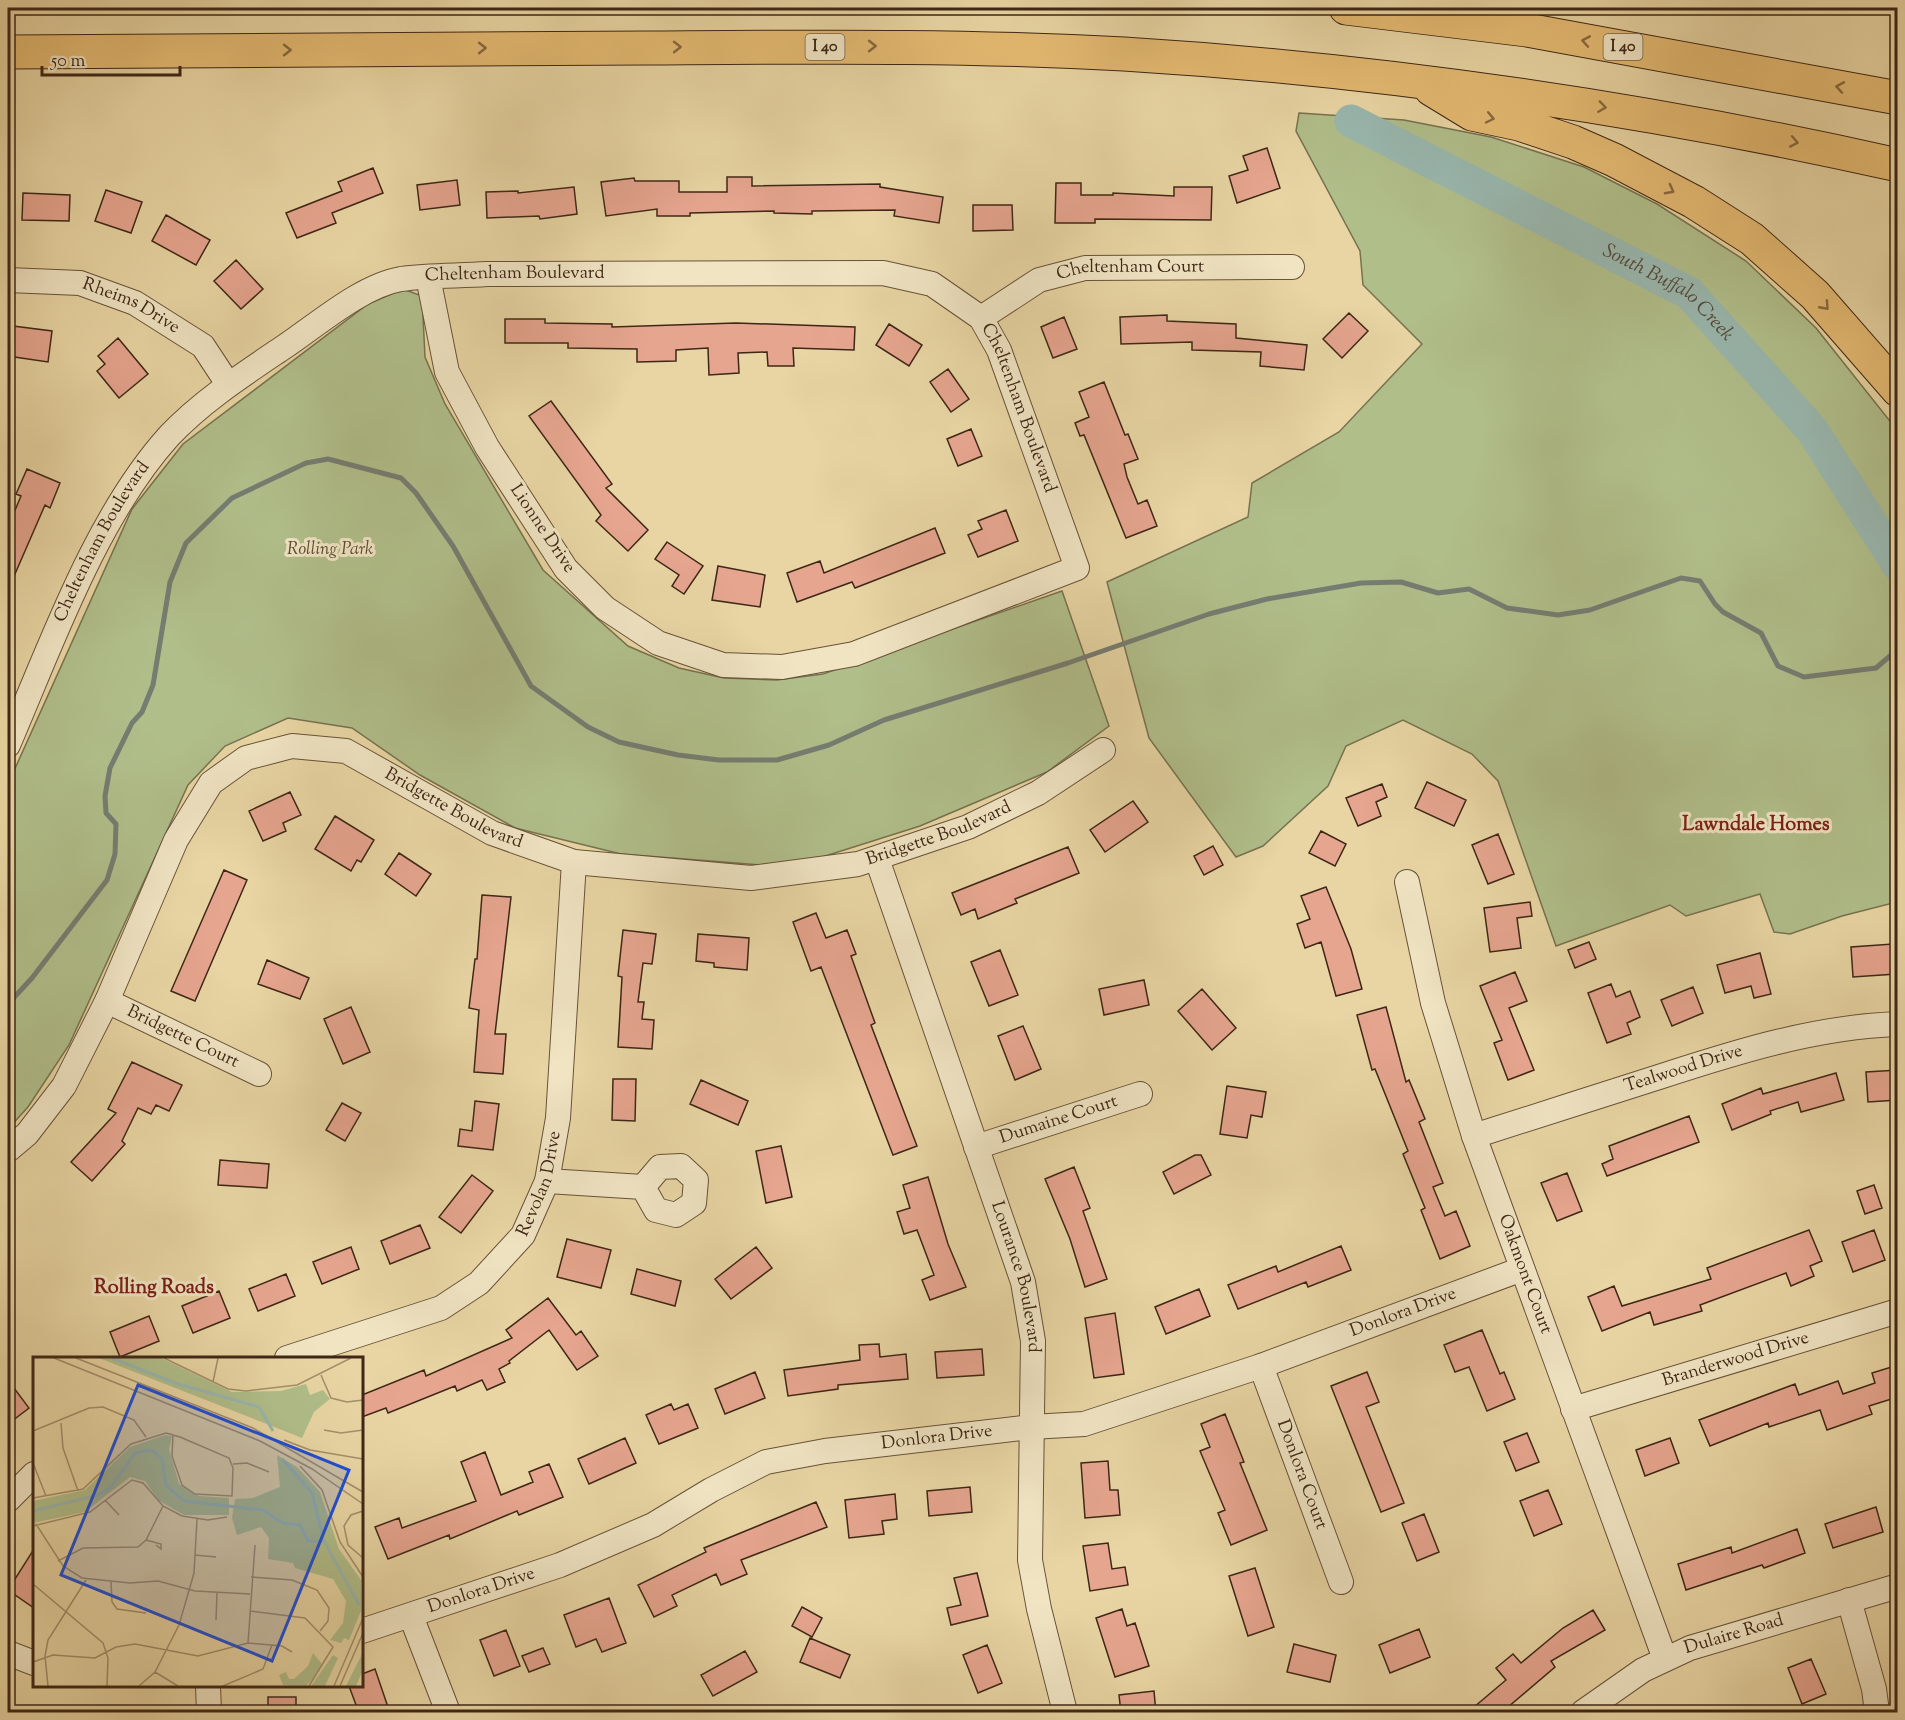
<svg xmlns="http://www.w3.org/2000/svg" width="1905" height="1720" font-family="'Sorts Mill Goudy',serif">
<rect width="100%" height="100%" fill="#e8d5a3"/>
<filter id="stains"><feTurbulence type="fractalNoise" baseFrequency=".00333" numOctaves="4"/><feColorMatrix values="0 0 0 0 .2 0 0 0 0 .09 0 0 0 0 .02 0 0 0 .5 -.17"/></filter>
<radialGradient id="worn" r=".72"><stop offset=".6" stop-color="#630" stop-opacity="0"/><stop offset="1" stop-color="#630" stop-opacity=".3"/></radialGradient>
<!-- green -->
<path fill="#b0be8a" stroke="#777250" stroke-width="1.5" d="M1299,113l105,7 87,17 93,30 73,37 89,57 70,67 81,102v472l-55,14 -52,18 -16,-2 -14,-38 -74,22 -16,-11 -114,41 -58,-165 -26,-27 -69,-34 -57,26 -18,40 -65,60 -27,11 -87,-119 -42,-156 141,-65 4,-34 87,-51 83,-88 -59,-59 -3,-34 -64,-120z
M403,289l19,7 3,61 20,47 98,166 85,76 51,22 45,10 53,2 46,-6 239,-83 47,135 -62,46 -127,54 -101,32 -58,7 -140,-11 -106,-26 -95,-53 -68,-47 -64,-10 -63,28 -37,39 -119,260 -41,62 -20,22v-345l124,-275 51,-65 185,-140z"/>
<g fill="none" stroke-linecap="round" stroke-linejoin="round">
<!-- stream -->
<path stroke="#757d71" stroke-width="5" d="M8,1004l24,-26 75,-98 8,-26 1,-30 -10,-11 -1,-17 5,-28 22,-45 10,-11 11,-27 17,-103 16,-39 46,-45 74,-35 22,-4 73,19 15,15 37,53 78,140 57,41 31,15 59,13 41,5h58l52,-15 55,-25 184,-57 141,-49 58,-15 94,-16 40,-1 37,11 31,-4 38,19 51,7 32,-5 91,-32 19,3 15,23 8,8 38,21 17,33 26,11 72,-9 22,-19"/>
<!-- river -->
<path stroke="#99b7ae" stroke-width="33" id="s1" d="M1351,121l338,172 123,137 86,135"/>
</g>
<!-- building -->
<path fill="#e6a58f" stroke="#3e2716" stroke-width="1.5" d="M1267,148l13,40 -43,15 -8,-27 19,-6 -5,-14z
M373,168l10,25 -51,20 4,10 -39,15 -11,-25 56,-22 -4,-9z
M727,177h25v9l128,-2v3l63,10 -4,26 -45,-7 1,-6 -83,1v3l-38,-1v-2l-84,2v3h-33v-7l-51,7 -5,-34 33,-4 1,3h44v11h48z
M457,180l3,25 -40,5 -3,-25z
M1056,183h25v12h32v-2l61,3v-9h38l-1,33 -116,-1v4h-40z
M574,187l3,27 -37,5 -1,-3 -52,2 -1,-26 32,-1v2z
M106,190l36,12 -11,31 -36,-12z
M23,193l47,2 -1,26 -47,-1z
M973,205h39l1,25 -40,1z
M166,215l44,25 -14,25 -44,-24z
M236,260l27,29 -22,20 -27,-28z
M1349,313l19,18 -26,27 -19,-19z
M1167,315v6l69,3v14l71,7 -3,25 -44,-4 1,-14 -69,-2v-8l-71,2 -1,-27z
M1064,317l13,32 -24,9 -12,-31z
M505,319h40v4l67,1v3l124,-4 119,4 -1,23 -61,-2 1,18h-26l-1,-14 -29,1 1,20 -30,2 -1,-27 -32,2v11l-39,1v-13l-69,-1v-5h-63z
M889,324l33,21 -13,21 -33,-21z
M13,326l39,5 -4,31 -40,-6z
M118,338l30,36 -29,24 -22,-27 8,-7 -7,-8z
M948,369l21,30 -18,13 -21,-30z
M1104,382l21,53 3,-1 10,25 -14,5 3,13 11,27 9,-4 10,26 -31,12 -42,-103 -4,1 -5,-13 14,-6 -10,-25z
M551,401l61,83 -6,4 42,42 -20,21 -32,-30 5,-6 -72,-99z
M971,429l11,27 -24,10 -11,-27z
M27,469l33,14 -10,25 -5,-3 -37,85v-63l13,-31 -5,-2z
M1006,510l12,31 -40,16 -10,-22 14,-6 -4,-8z
M935,528l10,25 -90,35 -3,-6 -55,20 -10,-29 33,-12 4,12z
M667,542l36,24 -19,28 -12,-8 7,-11 -24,-16z
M718,566l47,9 -5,32 -48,-7z
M1427,782l39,18 -12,26 -39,-18z
M1382,784l5,13 -11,5 5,14 -23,10 -12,-28z
M290,792l11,23 -18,8 3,8 -23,10 -14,-30z
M1133,801l15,21 -43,30 -15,-22z
M335,816l39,24 -13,22 -4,-2 -6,11 -36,-22z
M1321,831l25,13 -11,22 -26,-13z
M1498,834l16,40 -26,10 -16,-39z
M1213,846l10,19 -19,10 -10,-19z
M1068,847l11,26 -64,26 2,4 -39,16 -3,-10 -14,6 -9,-22z
M399,853l32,21 -15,22 -31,-22z
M224,870l23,10 -52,121 -24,-10z
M1326,887l25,62 11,40 -26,7 -15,-54 -16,6 -8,-24 13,-5 -9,-23z
M482,895l29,2 -16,137h11l-3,40 -29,-2 5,-62 -10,-2 6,-49h2z
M1530,902l2,14 -15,2 4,30 -31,4 -6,-44z
M816,913l10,25 21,-8 9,24 -5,2 24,67 -4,2 46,121 -24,9 -72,-188 -10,4 -18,-49z
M623,930l33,4 -4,30 -9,-1 -5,39h6l-2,17 12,1 -2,29 -34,-2 4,-70 -4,-1z
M698,934l51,4 -2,32 -33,-3v-4l-18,-2z
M1589,942l7,17 -21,9 -7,-18z
M1893,944l3,30 -43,3 -2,-30z
M1000,950l18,45 -29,11 -18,-44z
M1760,953l11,41 -17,4 -3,-12 -26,7 -8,-28z
M267,960l42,18 -9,21 -42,-15z
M1515,972l12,29 -18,7 25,62 -26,10 -14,-37 8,-3 -22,-54z
M1144,980l5,25 -45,10 -5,-26z
M1611,984l5,13 14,-6 10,26 -13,6 4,11 -24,9 -19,-50z
M1693,987l10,26 -31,13 -11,-26z
M1202,989l34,39 -24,22 -34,-39z
M351,1007l19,45 -27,12 -19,-45z
M1386,1007l20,75 3,-2 16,39 -6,3 24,61 -10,4 12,29 11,-5 14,35 -30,13 -19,-49 4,-2 -22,-54 5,-3 -33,-82 -3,1 -15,-55z
M1023,1026l18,43 -26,11 -17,-44z
M132,1062l50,23 -13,26 -13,-6 -5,9 -13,-6 -16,33 3,3 -33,37 -21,-19 45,-49 -8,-4z
M1898,1070v30l-30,2 -2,-30z
M1836,1073l8,27 -43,12 -3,-10 -28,9 1,3 -39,16 -10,-26 39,-16 2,6z
M613,1079h23l-1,42 -23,-1z
M701,1080l47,21 -10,24 -48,-21z
M1227,1086l39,6 -4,25 -11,-2 -4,23 -27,-4z
M475,1101l24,3 -6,46 -35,-4 2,-17 12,2z
M342,1103l19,10 -16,28 -19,-11z
M1689,1116l10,26 -92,34 -5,-12 11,-5 -4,-13z
M781,1146l11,51 -26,6 -10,-52z
M1195,1155h6l10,20 -37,19 -11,-22z
M220,1160l49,4 -2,24 -49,-3z
M1074,1167l16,41 -7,3 24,68 -22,8 -15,-48 -25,-60z
M1567,1173l15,38 -25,10 -16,-38z
M472,1175l21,16 -32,42 -22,-16z
M928,1177l20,67 18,43 -36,13 -8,-20 12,-5 -17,-45 -13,4 -7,-22 13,-4 -7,-23z
M1874,1185l8,23 -17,6 -8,-23z
M420,1225l10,23 -40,16 -9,-23z
M1809,1230l13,31 -12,5 4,10 -23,10 -5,-13 -86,32 2,6 -48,14 -4,-13 -48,19 -14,-34 26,-11 8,20 89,-27 -4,-11z
M1874,1230l11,30 -32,12 -11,-30z
M567,1239l44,11 -10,38 -44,-11z
M1341,1246l10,24 -43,17 -2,-5 -68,27 -10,-24 48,-19 2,6z
M351,1247l8,22 -37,15 -9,-22z
M756,1247l16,21 -41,31 -16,-20z
M637,1269l44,12 -6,25 -44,-12z
M286,1274l9,22 -37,15 -9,-22z
M1199,1289l11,27 -44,18 -11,-27z
M219,1291l11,27 -37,15 -11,-27z
M548,1298l28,37 5,-4 17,25 -21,14 -28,-40 -40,31 1,2 -11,6 6,13 -18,8 -5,-10 -25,11 -2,-5 -67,27 -2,-5 -24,9v-22l62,-25 2,6 86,-38 -6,-8z
M1115,1313l9,61 -30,4 -9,-60z
M149,1316l10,25 -39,16 -10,-25z
M1482,1330l18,44 4,-2 11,27 -28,12 -18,-44 -14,5 -11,-27z
M879,1344l1,13 26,-3 2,25 -70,6v4l-50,7 -4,-26 76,-10 -1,-15z
M982,1349l2,26 -47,3 -2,-26z
M1898,1365v32l-29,9 3,8 -45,16 -7,-20 -51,17 -1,-4 -58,23 -11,-26 96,-36 4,11 39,-14 5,13 32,-11 -3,-10z
M755,1372l10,26 -40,16 -10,-25z
M1367,1372l12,30 -13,5 38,96 -23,9 -50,-126z
M8,1380l21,28 -21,16z
M671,1404l3,6 14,-6 10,24 -39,16 -13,-29z
M1225,1414l19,48 -4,1 27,67 -36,15 -13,-32 7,-3 -25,-59 10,-4 -9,-23z
M1527,1433l12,29 -23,9 -12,-29z
M625,1438l11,25 -47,21 -11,-25z
M1670,1438l9,25 -34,13 -9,-26z
M485,1452l16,43 32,-13 -4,-10 20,-8 14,33 -44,18 -2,-4 -67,28 -1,-4 -61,24 -13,-32 24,-9 3,10 74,-27 -15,-39z
M1108,1461l2,29h8l2,25 -35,3 -4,-55z
M970,1487l2,25 -43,4 -2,-25z
M1548,1490l14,34 -28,12 -14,-35z
M895,1494l2,25 -15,2 2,13 -35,4 -4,-38z
M816,1502l11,25 -86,33 6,14 -26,11 -5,-11 -44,21 5,11 -23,11 -16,-32 68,-33 -2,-4z
M1876,1507l7,25 -50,16 -8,-24z
M1424,1514l15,38 -22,9 -15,-38z
M1797,1529l8,24 -41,15 -2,-3 -76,25 -8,-26 53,-17 1,6z
M1108,1543l4,26 13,-2 3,18 -38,6 -7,-45z
M34,1549v59l-26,-18z
M1255,1568l19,59 -26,9 -19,-60z
M977,1573l11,43 -37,9 -4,-17 14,-3 -7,-27z
M609,1598l17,45 -24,9 -6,-13 -20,8 -12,-32z
M802,1607l20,11 -10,19 -20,-11z
M1122,1609l5,17 8,-3 14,43 -34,11 -19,-59z
M1593,1610l12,20 -54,31 4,6 -54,46h-34l39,-33 -10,-12 17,-14 8,9 42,-35z
M1419,1629l11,28 -40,16 -11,-28z
M506,1630l14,36 -26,10 -14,-36z
M810,1638l40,17 -10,23 -40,-16z
M1294,1644l42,11 -6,27 -43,-10z
M987,1645l15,38 -24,10 -15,-38z
M543,1648l7,16 -21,8 -7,-16z
M745,1651l12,21 -44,24 -12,-21z
M1811,1659l15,35 -24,10 -14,-36z
M375,1669l15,44h-31l-10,-27h13v-12z
M1154,1691l2,22h-35l-2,-18z
M268,1697h28v16h-28z"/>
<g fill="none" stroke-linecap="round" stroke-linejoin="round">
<defs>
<g id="minor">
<path id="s2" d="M8,280l72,3 55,20 68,43 25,38"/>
<path id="s3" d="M981,318l58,-38 46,-12 207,-1"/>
<path id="s4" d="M8,745c43,-100 88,-228 161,-309 33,-35 75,-62 115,-89 33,-22 77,-61 117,-68 28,-4 58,-3 86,-5l396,-1 49,11 49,34 18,32 78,218 -223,86 -72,13 -59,-2 -65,-22 -53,-35 -39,-39 -79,-122 -40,-75 -19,-95"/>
<path id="s5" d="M877,859l146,423 10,59 -3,219 9,49 26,103"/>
<path id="s6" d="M1407,882l26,121 41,133 191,523"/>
<path id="s7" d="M107,1001l152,73"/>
<path id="s8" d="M1474,1136c63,-20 125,-40 188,-60 77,-25 154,-49 236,-52"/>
<path id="s9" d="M976,1147l164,-53"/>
<path id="s10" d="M8,1150l19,-16 37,-48 43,-85 69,-161 35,-57 35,-25 46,-12 54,5 146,82 82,29 177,16 107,-14 110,-37 70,-34 65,-43"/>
<path d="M547,1181l96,6 17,-20 21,-1 15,14 -2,23 -18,12 -20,-5 -13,-23"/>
<path id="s11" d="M287,1358l154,-50 38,-25 44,-48 24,-54 11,-63 16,-256"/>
<path id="s12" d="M1261,1366l80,216"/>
<path id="s13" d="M1573,1409l325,-98"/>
<path d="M8,1500l26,-26"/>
<path d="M1849,1600l25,89 3,23"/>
<path d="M411,1616l37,96"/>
<path id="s14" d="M362,1631l198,-66 93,-40 58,-35 55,-28 59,-11 206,-24 53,-3 177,-58 261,-97"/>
<path d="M8,1653l26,10"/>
<path d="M208,1686l1,26"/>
<path id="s15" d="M1583,1712l60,-42 47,-22 208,-62"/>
</g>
<path id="highway" d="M1346,8l181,22 371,68
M8,52c213,-1 426,-3 639,-4 159,-1 318,-3 477,6 260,16 519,54 774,111
M1431,89l41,25 47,10 54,18 41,18 80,42 58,37 63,56 83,95"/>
</defs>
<!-- minor casing -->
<use href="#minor" stroke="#685239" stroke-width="26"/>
<!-- highway casing -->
<use href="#highway" stroke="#3e2716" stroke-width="35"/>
<!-- minor -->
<use href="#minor" stroke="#f0e4c3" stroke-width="24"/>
<!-- highway -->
<use href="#highway" stroke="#e4ba72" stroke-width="33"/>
</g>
<!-- one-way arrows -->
<defs><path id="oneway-chevron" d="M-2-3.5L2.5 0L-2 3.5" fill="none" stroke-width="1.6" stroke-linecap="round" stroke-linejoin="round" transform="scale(1.5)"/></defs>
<g stroke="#89693f">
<use href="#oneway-chevron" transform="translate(1586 41) rotate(-170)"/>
<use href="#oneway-chevron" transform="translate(872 46)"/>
<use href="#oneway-chevron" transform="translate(677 47)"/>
<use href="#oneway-chevron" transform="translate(482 48)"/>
<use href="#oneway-chevron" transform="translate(287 50)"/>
<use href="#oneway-chevron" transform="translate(1840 87) rotate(-170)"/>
<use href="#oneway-chevron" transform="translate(1602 107) rotate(8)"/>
<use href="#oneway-chevron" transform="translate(1490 118) rotate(12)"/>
<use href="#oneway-chevron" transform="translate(1794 142) rotate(11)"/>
<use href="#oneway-chevron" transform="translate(1670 190) rotate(28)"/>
<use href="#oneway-chevron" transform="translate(1825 306) rotate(48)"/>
</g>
<g text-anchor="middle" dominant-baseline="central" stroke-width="6" stroke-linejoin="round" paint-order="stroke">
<!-- shield labels -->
<g fill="#f0e4c3" stroke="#73604a" stroke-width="1.5">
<rect x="805.5" y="34" width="39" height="26" rx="4.5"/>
<rect x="1603.5" y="34" width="39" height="26" rx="4.5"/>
</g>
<g font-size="16" font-weight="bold" fill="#3e2716">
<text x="825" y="47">I 40</text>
<text x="1623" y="47">I 40</text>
</g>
<!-- street labels -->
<g font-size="18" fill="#3e2716" stroke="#f0e4c3">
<text stroke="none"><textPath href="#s3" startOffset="162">Cheltenham Court</textPath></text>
<text stroke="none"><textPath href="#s4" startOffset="746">Cheltenham Boulevard</textPath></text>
<text stroke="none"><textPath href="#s2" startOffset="128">Rheims Drive</textPath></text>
<text stroke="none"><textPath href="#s4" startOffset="1322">Cheltenham Boulevard</textPath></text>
<text transform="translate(542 529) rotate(56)">Lionne Drive</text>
<text stroke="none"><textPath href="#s4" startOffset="224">Cheltenham Boulevard</textPath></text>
<text stroke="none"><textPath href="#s10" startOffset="690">Bridgette Boulevard</textPath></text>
<text stroke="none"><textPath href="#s10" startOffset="1194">Bridgette Boulevard</textPath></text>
<text stroke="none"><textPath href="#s7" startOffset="84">Bridgette Court</textPath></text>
<text stroke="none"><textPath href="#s8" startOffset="220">Tealwood Drive</textPath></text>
<text stroke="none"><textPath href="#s9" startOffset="87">Dumaine Court</textPath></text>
<text stroke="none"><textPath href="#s11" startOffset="327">Revolan Drive</textPath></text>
<text stroke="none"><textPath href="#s6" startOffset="410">Oakmont Court</textPath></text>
<text stroke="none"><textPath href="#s5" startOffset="441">Lourance Boulevard</textPath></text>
<text stroke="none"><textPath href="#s14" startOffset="1098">Donlora Drive</textPath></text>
<text stroke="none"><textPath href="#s13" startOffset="170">Branderwood Drive</textPath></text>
<text stroke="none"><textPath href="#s14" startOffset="612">Donlora Drive</textPath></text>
<text stroke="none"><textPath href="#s12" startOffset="116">Donlora Court</textPath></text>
<text stroke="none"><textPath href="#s14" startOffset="126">Donlora Drive</textPath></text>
<text stroke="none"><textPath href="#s15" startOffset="171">Dulaire Road</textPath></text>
</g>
<!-- park labels -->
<g font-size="18" font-style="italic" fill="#5a4d33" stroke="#f0e4c3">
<text x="330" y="550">Rolling Park</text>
</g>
<!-- water labels -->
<g font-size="20" font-style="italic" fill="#554b3c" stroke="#f0e4c3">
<text stroke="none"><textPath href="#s1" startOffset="362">South Buffalo Creek</textPath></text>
</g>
<!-- neighbourhood labels -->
<g font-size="20" font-weight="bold" fill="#7a1f14" stroke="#f0e4c3">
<text x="1756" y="825">Lawndale Homes</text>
<text x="154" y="1288">Rolling Roads</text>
</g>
</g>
<!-- overview -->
<g transform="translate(33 1357)">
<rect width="330" height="330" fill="#e8d5a3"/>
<path d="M66,1h62l71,34 49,-1 25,-7 4,11 13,-5 7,9 -16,13 -12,26zM132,78l7,1 -3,13 10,35 20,12 30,2v17h-45l-26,-15 -13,-19 -15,-4 -45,35 -52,11v-22l52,-11 45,-43zM244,98l20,12 23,25 19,57 22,31v31l-12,29 -5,-2 -3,5 -11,-3 13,-17 3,-22 -13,-22 -38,-11 -2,-5 -25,-4 1,-21 -8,-11 -24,8 -5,-17 3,-19 18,-1 27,-11zM330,295v18l-7,16h-10zM280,296l9,11 -10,16 -6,6 -23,-1 -4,-10 7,-3 3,7h5l14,-13zM300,298l5,3 -13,28h-14z" fill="#b0be8a"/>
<path fill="none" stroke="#99b7ae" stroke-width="3" d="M79,1l63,25 84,24 14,24M249,102l30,34 12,48 35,64M0,154l65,-16 13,-8 24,-34 16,-3 11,8 4,27 18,16 79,9 20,13 17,2 8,16h16"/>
<path fill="none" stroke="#a48f6b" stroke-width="1.5" d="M21,1l206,83 52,28 51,35M43,1l177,70 110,64M131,1l64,31 18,2 51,-6 54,-27M288,18l10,23 16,4 16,-2M180,25l5,-24M28,66l2,25 15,43M291,73l17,3 22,-3M0,74l56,-23 14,-1 31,13 12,17M251,83l26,10 53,9M0,106l13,33M200,107l14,-1 22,9M267,109l22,24 18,52 23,35M0,141l50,-9 48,-45 35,-11 4,1 3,1 7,2 49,21 4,10 -1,28 -37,-2 -13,-9 -10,-29 1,-21M72,143l14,15M330,154l-12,4 -7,11 4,19 15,13M3,167l27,42 19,12 48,5 28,-2 37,10 55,3M0,169l57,-14 42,-32 11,3 20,23 19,10 26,4 19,-3M113,183l15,4v5l-5,-4M162,198l21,2M25,204l25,-13 55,-1 8,-7 17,-34M218,220l41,3 25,10 12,18 -1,13 -8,10M78,225l1,20 5,7 29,4M0,227l70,59 5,15 -1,28M217,254l55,7 28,29 -24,39M183,263l1,-27M215,286l7,-98M0,305l20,-7 42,3 21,-11 19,-3 63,12 50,-13 34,3 10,6M122,315l23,14M15,329l-3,-30 3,-16 38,-60M106,329l16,-14 24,-47 15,-52 3,-54M190,329l40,-17 9,-24M301,329l29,-68M307,329l23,-53"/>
<path fill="#1d4ed8" fill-opacity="0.15" stroke="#1d4ed8" stroke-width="3" d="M105,28l211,85 -77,191 -211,-86z"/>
<rect width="330" height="330" fill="none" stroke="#3e2716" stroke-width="3"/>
</g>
<!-- margin -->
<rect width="1905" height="1720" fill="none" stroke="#e8d5a3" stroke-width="30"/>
<rect x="9" y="9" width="1887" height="1702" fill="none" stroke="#3e2716" stroke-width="3"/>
<rect x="15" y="15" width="1875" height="1690" fill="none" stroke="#3e2716" stroke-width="1.5"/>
<!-- scale -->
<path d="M42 66v9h138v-9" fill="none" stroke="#3e2716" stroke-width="3"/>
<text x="51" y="66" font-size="18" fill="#3e2716" stroke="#f0e4c3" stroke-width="4.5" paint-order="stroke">50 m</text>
<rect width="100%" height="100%" filter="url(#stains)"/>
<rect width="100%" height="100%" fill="url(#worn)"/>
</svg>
